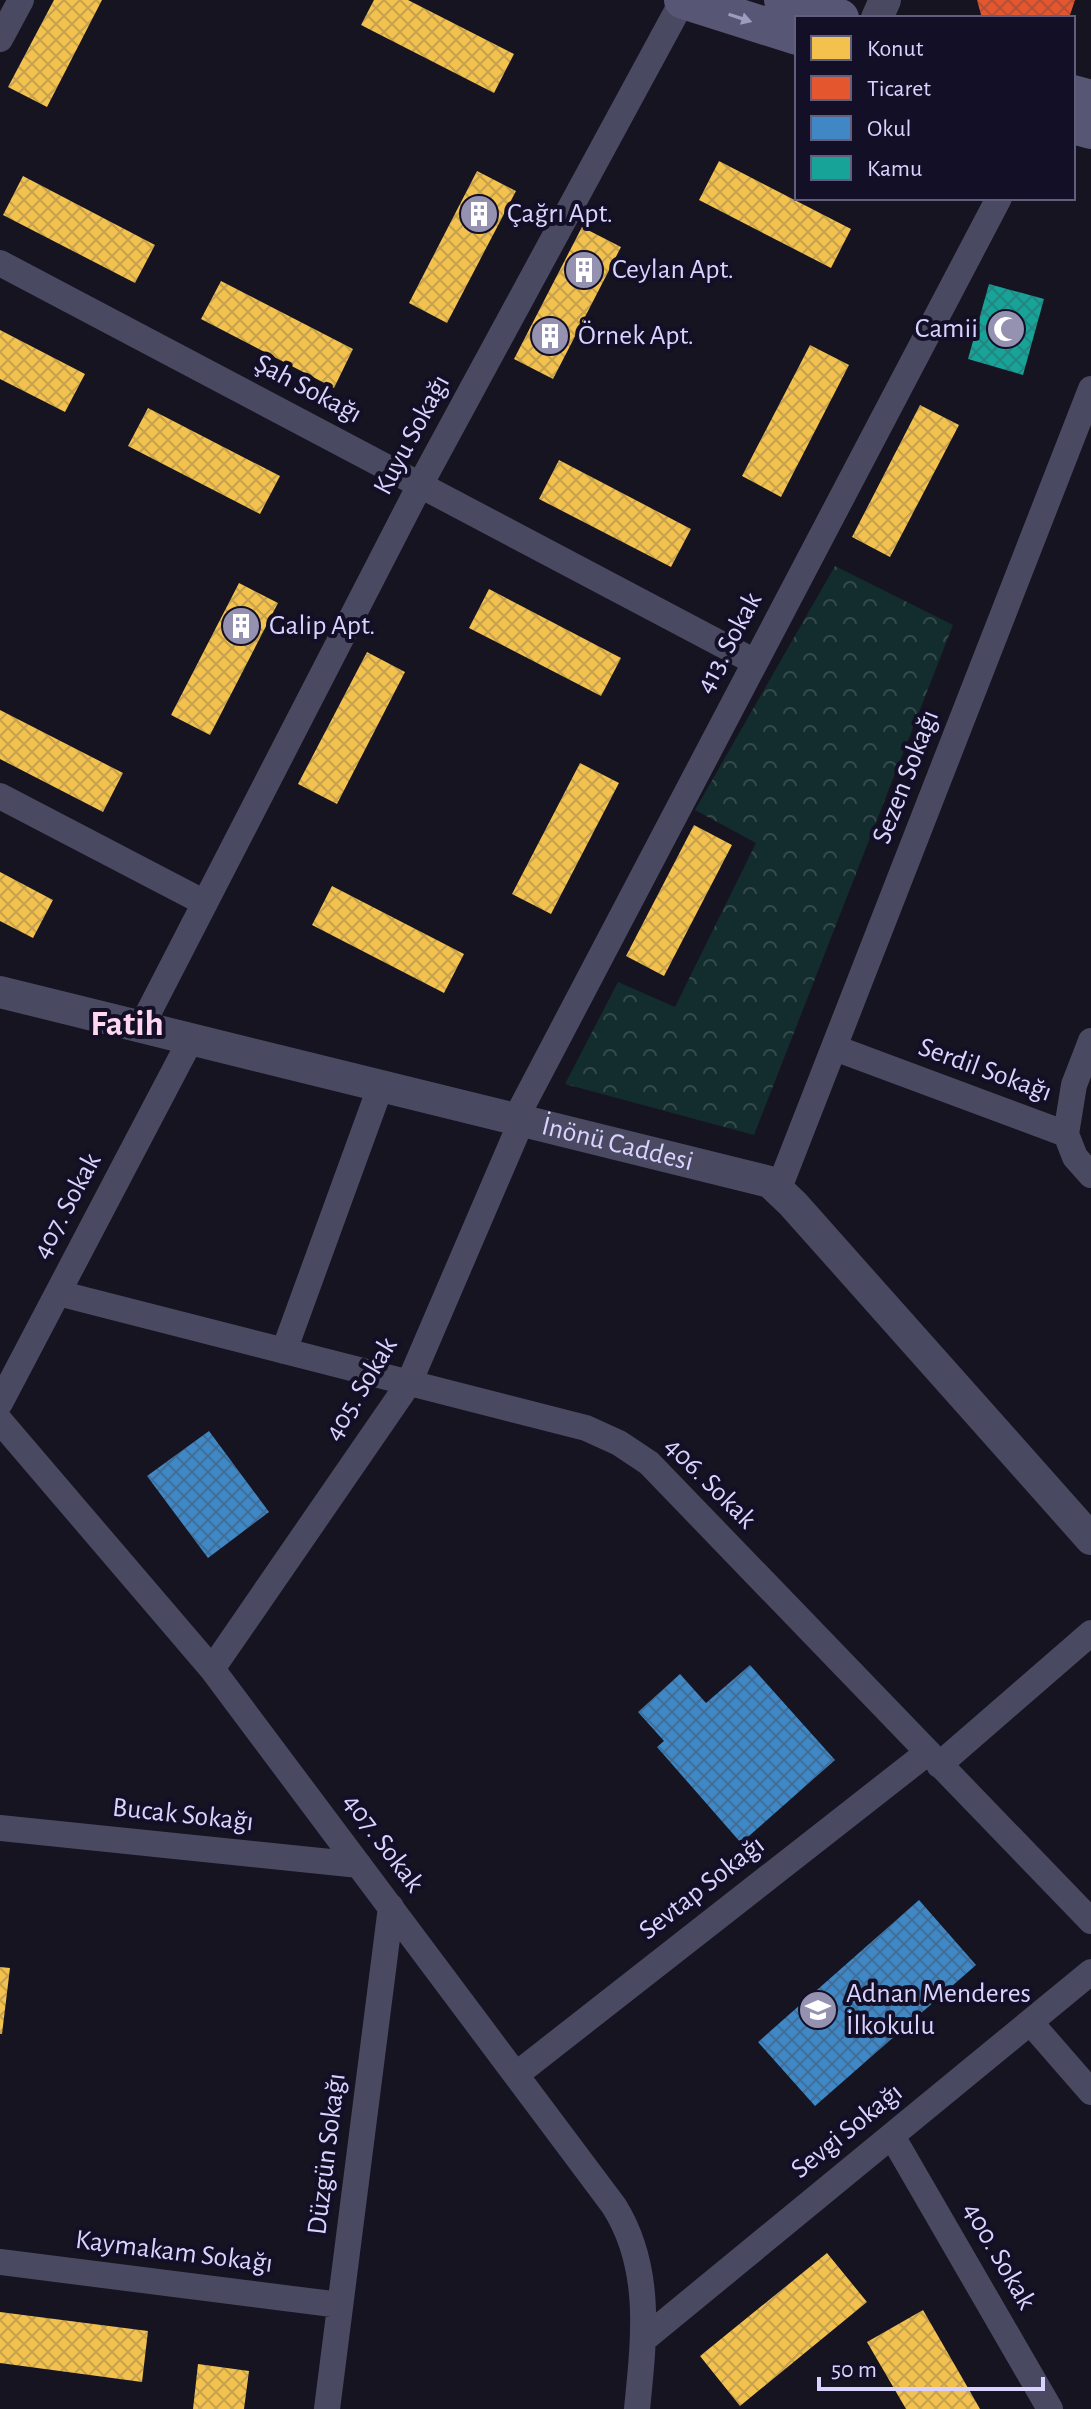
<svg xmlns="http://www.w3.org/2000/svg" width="1091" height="2409" font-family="'Alegreya Sans',sans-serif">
<defs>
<pattern id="forest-crowns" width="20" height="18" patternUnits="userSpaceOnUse" patternTransform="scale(2)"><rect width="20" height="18" fill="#132c2d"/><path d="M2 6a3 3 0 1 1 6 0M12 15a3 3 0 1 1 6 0" fill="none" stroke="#354a4c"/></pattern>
<pattern id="homes-cross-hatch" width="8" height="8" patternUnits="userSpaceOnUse" patternTransform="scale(2)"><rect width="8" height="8" fill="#f2c14e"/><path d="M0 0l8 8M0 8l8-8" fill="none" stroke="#c6a14e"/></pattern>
<pattern id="shops-cross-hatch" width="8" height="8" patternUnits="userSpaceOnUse" patternTransform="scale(2)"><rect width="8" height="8" fill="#e4572e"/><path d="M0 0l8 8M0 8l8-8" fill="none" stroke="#b35037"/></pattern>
<pattern id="schools-cross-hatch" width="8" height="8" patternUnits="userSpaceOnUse" patternTransform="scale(2)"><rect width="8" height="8" fill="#3f88c5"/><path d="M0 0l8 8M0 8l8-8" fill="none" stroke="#406f9b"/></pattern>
<pattern id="public-cross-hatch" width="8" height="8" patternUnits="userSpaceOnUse" patternTransform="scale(2)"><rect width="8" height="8" fill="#17a398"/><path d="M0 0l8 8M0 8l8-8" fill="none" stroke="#248581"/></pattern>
</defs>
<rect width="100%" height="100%" fill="#161421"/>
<!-- forest -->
<path fill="url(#forest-crowns)" d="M835,566l118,59 -199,510 -189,-51 53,-102 57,25 81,-164 -61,-33z"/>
<!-- homes -->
<path fill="url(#homes-cross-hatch)" d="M54,0h48l-55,107 -39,-20z
M374,0h34l106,54 -20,39 -133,-68z
M719,161l132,68 -20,39 -132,-68z
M477,171l39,20 -69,132 -38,-20z
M23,176l132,69 -20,38 -132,-68z
M582,227l39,20 -68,132 -39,-20z
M221,281l132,68 -19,39 -133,-69z
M0,330l85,44 -20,38 -65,-33z
M810,345l39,20 -68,132 -39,-21z
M920,405l39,20 -69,132 -38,-20z
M148,408l132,68 -20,38 -132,-68z
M559,460l132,69 -20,38 -132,-68z
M239,583l39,20 -68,132 -39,-20z
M489,589l132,69 -20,38 -132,-68z
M367,652l38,20 -68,132 -39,-20z
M0,710l123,63 -20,39 -103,-53z
M580,763l39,20 -68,131 -39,-20z
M694,825l38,20 -68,131 -38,-20z
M0,872l53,28 -20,38 -33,-17z
M332,886l132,68 -20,39 -132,-68z
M0,1967l10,1 -8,66h-2z
M827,2253l40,49 -127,104 -40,-50z
M923,2310l41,71 16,28h-74l-39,-67z
M0,2312l148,19 -6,51 -142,-19z
M198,2364l51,7 -5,38h-51z"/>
<!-- shops -->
<path fill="url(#shops-cross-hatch)" d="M977,0h98l-6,18h-87z"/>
<!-- schools -->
<path fill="url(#schools-cross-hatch)" d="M209,1431l60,81 -61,46 -61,-82z
M750,1665l85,95 -94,83 -84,-96 7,-6 -26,-29 42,-38 26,29z
M919,1900l57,65 -161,141 -57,-64z"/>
<!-- public -->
<path fill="url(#public-cross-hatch)" d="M989,284l55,15 -21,76 -55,-16z"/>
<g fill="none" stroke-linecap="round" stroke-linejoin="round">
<!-- minor -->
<path stroke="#4a4962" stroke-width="26" d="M0,39l21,-39
M0,263l755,399
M0,796l205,107
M141,1027l279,-542 263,-485
M835,1048l231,86 9,23 16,18
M516,1118l483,-920
M1066,1134l8,-49 17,-44
M779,1188l312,-799
M58,1293l528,135 33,15 30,20 442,458
M284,1351l97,-266
M0,1403l191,-364
M0,1421l212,248 402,537c39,62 30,133 23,203
M212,1669l197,-286 113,-263
M939,1765l152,-132
M0,1828l359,37
M1030,2022l61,70
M517,2074l410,-321
M892,2136l158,273
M0,2262l340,43
M643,2340l448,-368
M327,2409l64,-502"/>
<!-- tertiary -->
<g stroke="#4a4962" stroke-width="32">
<path d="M877,18l8,-18"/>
<path id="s1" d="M0,992l770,190 23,22 298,335"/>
</g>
<!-- secondary -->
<path stroke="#575674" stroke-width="38" d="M683,0l114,36
M783,0l57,18
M1073,94l18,5
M1073,125l18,5"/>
</g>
<!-- one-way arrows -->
<defs><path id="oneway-solid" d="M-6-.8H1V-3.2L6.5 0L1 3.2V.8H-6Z" transform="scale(2)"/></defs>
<use fill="#9e9bc0" href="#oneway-solid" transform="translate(740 18) rotate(18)"/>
<!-- icons -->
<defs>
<symbol id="building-disc" viewBox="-11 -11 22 22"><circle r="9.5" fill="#9591b1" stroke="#130f26"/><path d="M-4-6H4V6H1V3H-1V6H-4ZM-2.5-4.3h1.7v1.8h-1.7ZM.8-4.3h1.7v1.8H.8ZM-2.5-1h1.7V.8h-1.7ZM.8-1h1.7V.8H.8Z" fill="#fff"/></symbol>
<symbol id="mosque-disc" viewBox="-11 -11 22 22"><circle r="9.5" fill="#9591b1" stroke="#130f26"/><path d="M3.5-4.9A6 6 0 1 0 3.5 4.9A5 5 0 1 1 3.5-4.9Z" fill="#fff"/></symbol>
<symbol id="school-disc" viewBox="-11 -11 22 22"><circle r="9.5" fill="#9591b1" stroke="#130f26"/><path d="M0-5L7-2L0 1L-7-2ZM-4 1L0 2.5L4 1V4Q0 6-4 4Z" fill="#fff"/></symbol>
</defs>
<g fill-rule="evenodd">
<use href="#building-disc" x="457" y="192" width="44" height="44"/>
<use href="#building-disc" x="562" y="248" width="44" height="44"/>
<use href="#mosque-disc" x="984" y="307" width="44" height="44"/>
<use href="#building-disc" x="528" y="314" width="44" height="44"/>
<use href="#building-disc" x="219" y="604" width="44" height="44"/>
<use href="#school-disc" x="796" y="1988" width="44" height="44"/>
</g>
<g text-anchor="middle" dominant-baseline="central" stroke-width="8" stroke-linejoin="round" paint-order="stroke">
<!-- poi labels -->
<g font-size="28" fill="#d9d4ff" stroke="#130f26" text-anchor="start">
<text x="507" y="214">Çağrı Apt.</text>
<text x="612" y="270">Ceylan Apt.</text>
<text x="978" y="329" text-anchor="end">Camii</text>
<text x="578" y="336">Örnek Apt.</text>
<text x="269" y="626">Galip Apt.</text>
<text x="846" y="1994">Adnan Menderes<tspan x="846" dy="32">İlkokulu</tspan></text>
</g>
<!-- street labels -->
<g font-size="28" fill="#d9d4ff" stroke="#130f26">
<text transform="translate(308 389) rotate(28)">Şah Sokağı</text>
<text transform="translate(412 435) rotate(-62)">Kuyu Sokağı</text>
<text transform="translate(729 643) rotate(-62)">413. Sokak</text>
<text transform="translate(906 777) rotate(-69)">Sezen Sokağı</text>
<text transform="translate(985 1070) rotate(20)">Serdil Sokağı</text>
<text stroke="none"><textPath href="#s1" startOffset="636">İnönü Caddesi</textPath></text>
<text transform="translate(67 1206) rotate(-62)">407. Sokak</text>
<text transform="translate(361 1389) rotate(-59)">405. Sokak</text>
<text transform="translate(710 1483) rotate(45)">406. Sokak</text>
<text transform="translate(183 1815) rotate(6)">Bucak Sokağı</text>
<text transform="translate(383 1843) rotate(53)">407. Sokak</text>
<text transform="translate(702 1888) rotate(-38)">Sevtap Sokağı</text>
<text transform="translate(847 2131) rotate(-39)">Sevgi Sokağı</text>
<text transform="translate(327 2154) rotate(-83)">Düzgün Sokağı</text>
<text transform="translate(174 2252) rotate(7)">Kaymakam Sokağı</text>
<text transform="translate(999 2256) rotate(60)">400. Sokak</text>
</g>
<!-- district labels -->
<g font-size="36" font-weight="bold" fill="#ffd6f0" stroke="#130f26">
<text x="127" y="1024">Fatih</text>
</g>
</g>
<!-- legend -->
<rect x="795" y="16" width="280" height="184" fill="#130f26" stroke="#625e7d" stroke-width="2"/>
<rect x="811" y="36" width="40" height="24" fill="#f2c14e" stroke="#625e7d" stroke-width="2"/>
<text x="867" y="56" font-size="24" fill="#d9d4ff">Konut</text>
<rect x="811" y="76" width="40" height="24" fill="#e4572e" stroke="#625e7d" stroke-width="2"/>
<text x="867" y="96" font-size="24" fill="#d9d4ff">Ticaret</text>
<rect x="811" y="116" width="40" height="24" fill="#3f88c5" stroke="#625e7d" stroke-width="2"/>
<text x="867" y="136" font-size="24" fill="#d9d4ff">Okul</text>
<rect x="811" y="156" width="40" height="24" fill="#17a398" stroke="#625e7d" stroke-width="2"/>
<text x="867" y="176" font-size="24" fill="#d9d4ff">Kamu</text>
<!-- scale -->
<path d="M819 2377v12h224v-12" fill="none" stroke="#d9d4ff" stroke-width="4"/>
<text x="831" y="2377" font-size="24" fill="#d9d4ff" stroke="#130f26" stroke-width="6" paint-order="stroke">50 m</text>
</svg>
